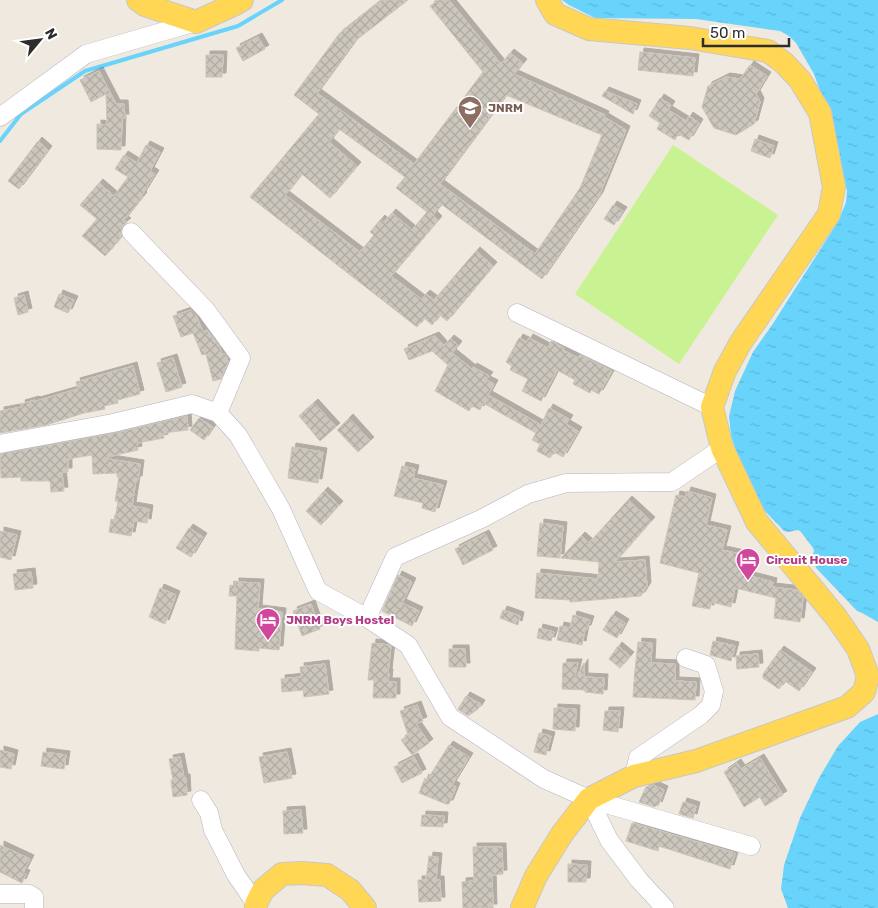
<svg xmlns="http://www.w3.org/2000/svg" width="878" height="908" font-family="Rubik,sans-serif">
<defs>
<pattern id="water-ripples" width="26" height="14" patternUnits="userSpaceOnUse" patternTransform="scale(1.25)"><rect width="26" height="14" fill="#69d4fb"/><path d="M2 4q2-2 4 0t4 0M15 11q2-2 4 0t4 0" fill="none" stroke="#5bb6d7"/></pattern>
<pattern id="building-cross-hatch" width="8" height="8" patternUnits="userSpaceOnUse" patternTransform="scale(1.25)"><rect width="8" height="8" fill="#cbc7bd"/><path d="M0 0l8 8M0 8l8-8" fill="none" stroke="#afaba3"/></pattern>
<filter id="shadow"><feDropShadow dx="4" dy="-4" stdDeviation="0" flood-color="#0004"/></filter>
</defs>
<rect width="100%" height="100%" fill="#f0e9df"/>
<!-- pitch -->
<path fill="#c9f392" d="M673,145l105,70 -99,149 -104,-70z"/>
<!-- water -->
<path fill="url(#water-ripples)" d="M562,0h316v622l-16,-9 -5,-2 -40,-42 -6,-9 3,-9 -1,-3 -12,-16 -3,-2 -10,2 -4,-1 -21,-22 -18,-32 -14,-41 -2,-20 6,-25 18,-39 19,-27 67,-105 7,-18 1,-11 -17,-72 -16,-45 -18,-31 -7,-7 -9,-5 -84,-12 -101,-1 -26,-13z
M878,714v194h-90l-7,-19 3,-24 16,-47 19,-40 19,-32 22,-24z"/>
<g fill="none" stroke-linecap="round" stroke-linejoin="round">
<!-- stream -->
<path stroke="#69d4fb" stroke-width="4" d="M0,141l21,-27 64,-43 153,-45 44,-26"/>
</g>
<!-- building -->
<path fill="url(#building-cross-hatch)" stroke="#ccc5b8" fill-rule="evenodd" filter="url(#shadow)" d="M382,0h26l-53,41 -38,52 97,71 69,-92 -53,-66 8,-6h11l52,64 9,-11 13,10 -9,11 91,41 -1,2 22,13 -27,66 -57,83 -101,-75 -8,11 5,5 -47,56 30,23 5,-5 8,6 42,-49 17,15 -46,55 -7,-6 -8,10 -8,-7 -7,9 -167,-130 69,-83 -25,-19 45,-61zM506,95l96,40 -22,53 -45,66 -95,-70zM339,129l66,48 -9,11 31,24 -15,18 -20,-17 -8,9 -3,-3 -11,13 4,3 -14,17 -75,-57 17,-21 28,24 27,-32 -28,-24z
M258,37l7,12 -22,12 -7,-13z
M640,52l55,6 -2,18 -55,-6z
M206,55h17l-1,22h-16z
M750,65l17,11 -11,18 4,8 -6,22 -18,11 -22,-7 -12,-21 6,-21 18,-9 14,2z
M99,71l17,33h8l1,14h-3l-1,32 -24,-1v-25l10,1 -1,-31 -15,8 -11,-22z
M605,91l32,13 -4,10 -31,-18z
M660,98l11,7 -3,5 18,11 3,-5 10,7 -10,17 -11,-6 -3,6 -18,-11 3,-6 -11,-7z
M755,139l19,7 -4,12 -19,-7z
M38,141l10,9 -29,39 -11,-8z
M146,145l14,7 -10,19 5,3 -13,21 1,1 -19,24 3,2 -4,3 -2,4 1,7 -17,20 -23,-20 15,-17 -17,-14 19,-22 15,13 14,-19 -13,-8 9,-14 13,8z
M613,205l10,6 -9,14 -10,-6z
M59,294l15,6 -6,13 -14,-6z
M24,295l4,17 -10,3 -4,-17z
M191,310l5,5 7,17 4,-2 12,16 3,8h3l1,1 2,7 -7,17 -8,2 -7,-27 -4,1 -9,-22 -12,4 -8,-21z
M435,336l9,10 6,-7 8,6 -6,8 20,16 1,-2 16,9 -3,4 8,4 -6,11 53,30 8,-17 20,11 -3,5 12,7 -15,26 -9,-5 -4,6 -13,-7 3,-7 -8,-4 4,-7 -53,-30 -3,7 -8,-4 -3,5 -34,-20 13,-26 -16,-14 -23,9 -5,-11z
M519,338l8,4 2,-4 19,10 3,-7 13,7 -1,2 15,8 2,-3 32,16 -13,23 -8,-4 -1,3 -17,-9 2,-4 -18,-10 -16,31 -19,-10 6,-12 -18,-9 2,-4 -6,-4z
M173,358l9,29 -16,5 -9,-29z
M133,366l7,28 -23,6 1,3 -14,3 1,3 -21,4 -38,12 -46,8v-22l22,-4 -1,-3 14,-4 1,1 42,-12 -2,-7z
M314,403l22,24 -16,14 -21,-25z
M187,416l1,14 -25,3 1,5 -27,5 1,7 -35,8 37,6 -2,16h-2l-4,26 17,3 -2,14 -13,-2 -3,15 -22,-4 2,-13 4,1 3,-19h-3l4,-24h-2v-4l-24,1 -1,-19 -24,4v13h-6l2,19 -13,1 -1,-11h-29v-4l-20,1 -1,-24 115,-21z
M199,418l14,9 -9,13 -14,-10z
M349,418l21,23 -12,11 -21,-22z
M292,447l31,5 -5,31 -30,-5z
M402,466l13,3 -2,9 30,7 -8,27 -13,-4 1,-5 -29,-7z
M324,491l15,14 -18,20 -15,-14z
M687,491l25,7 -6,27 21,5 -5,20 32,7 -4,19 23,6 -1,5 25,3 6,8 -3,24 -26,-4 2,-20 -41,-10 -4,19 -20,-5 -1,7 -18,-3 7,-33 -39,-10 16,-68 9,2z
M628,500l23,21 -36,41 30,-2 2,26 -6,10 -71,6v-2l-35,-2 2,-25 61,6 1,-17 -38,-4 20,-22 8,7z
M540,523l23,3 -3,32 -23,-2z
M189,528l14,9 -12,20 -15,-9z
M0,531l17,4 -6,25 -11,-3z
M485,534l8,16 -30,15 -8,-16z
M31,572l2,16 -18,2 -2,-16z
M398,575l14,7 -10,21 17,8 -7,15 -30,-15z
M235,582l25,1 -2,26 24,3 -3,38 -20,-2v3l-24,-2 2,-53h-8l1,-11 5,1z
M160,588l16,7 -11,29 -16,-7z
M311,604l9,25 -18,7 -9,-25z
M503,610l17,6 -2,9 -18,-7z
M573,615l17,5 -3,9h-2l-3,16 -25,-5 3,-14 10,2z
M612,615l13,8 -8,15 -14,-8z
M539,628l15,4 -3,9 -14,-3z
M713,641l22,5 -4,15 -21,-6z
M638,642l14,1 -1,20 24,1v17l21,1 -1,18 -62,-3 1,-16 3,1 -3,-3z
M372,643l17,2 2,1 -3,27h1l-1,9h8v16h-23l1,-18h-6z
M618,646l12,10 -10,12 -11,-9z
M449,649h16l1,18h-17z
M780,650l22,15 10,7 -13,19 -14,-10 -6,8 -16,-11v-4z
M758,654l1,13 -22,2 -1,-13z
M563,663h15l-3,12 2,1 7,-13v14l20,1 -1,16 -18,-2v-2l-23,-1z
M325,664l4,30 -25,3 -1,-7 -21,2 -1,-13 20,-2 -1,-10z
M466,696l15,8 -3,5 -10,7 -10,-7z
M417,705l6,16 -7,3 13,19 -17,12 -11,-15 7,-5 -8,-24z
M554,708l22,1 -1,22 -22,-2z
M605,711h15l-2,21 -15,-2z
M539,733l12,3 -5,19 -12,-3z
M449,745l20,12 -17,28 4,2 -7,17h-3l-27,-11 6,-15 1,4z
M0,750l14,4 -3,15 -11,-2z
M43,752l23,3 -2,14 -23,-3z
M287,752l5,26 -28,5 -5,-26z
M180,757l4,21h2l1,17 -14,2 -2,-17h2l-4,-21z
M414,757l8,16 -20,10 -8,-16z
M760,758l23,37 -18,11 -5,-9 -16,10 -20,-35 13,-9 4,6z
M653,785l11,5 -6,16 -2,-1 -1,2 -16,-5 7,-15z
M683,802l13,4 -3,12 -14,-4z
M301,810l2,23 -19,1 -1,-23z
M422,815l22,1 -1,11 -22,-1z
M632,823l103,30 -5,16 -71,-23 -1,5 -32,-10z
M0,845l30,14 -7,14 3,1 -4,9 -22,-11z
M473,847h29l1,27 -11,1 1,33h-30l-1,-26 12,-1z
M429,856l9,1 -2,23h4l1,21 -22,1 -1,-22h8z
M568,864l19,1 -1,17h-18z"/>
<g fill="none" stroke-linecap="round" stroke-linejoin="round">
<defs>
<path id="minor" d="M0,117l86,-63 110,-32
M131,232l75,78 35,48 -23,55
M517,313l195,94
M0,444l113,-21 79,-19 26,9 20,22 43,74 37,82 49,27 41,27 42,72 94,62 45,20 162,47
M367,618l28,-61 86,-38 47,-25 38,-11 106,-1 50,-34
M634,776l4,-18 63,-43 10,-10 3,-14 -8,-26 -20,-7
M589,799l20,41 30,40 26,28
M201,800l8,13 4,17 23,45 20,29
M0,894h29l5,3v11"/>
<path id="major" d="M138,0l7,5 51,17 39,-18 7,-4
M256,908v-4l7,-14 19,-16 20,-1 25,2 23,15 15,18
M522,908l14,-32 26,-42 27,-35 45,-23 62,-15 151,-54 17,-15 4,-16 -10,-27 -22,-32 -79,-95 -35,-74 -10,-41 13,-36 16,-29 88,-128 5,-27 -14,-74 -20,-33 -16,-17 -16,-12 -78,-13 -101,-9 -34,-15 -8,-14"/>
</defs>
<!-- minor casing -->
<use href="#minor" stroke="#b3b5c2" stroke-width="19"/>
<!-- major casing -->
<use href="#major" stroke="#c8c8c8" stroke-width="24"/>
<!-- minor -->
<use href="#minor" stroke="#fff" stroke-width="18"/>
<!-- major -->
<use href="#major" stroke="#ffd755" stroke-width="22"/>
</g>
<!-- icons -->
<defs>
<symbol id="university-pin" viewBox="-11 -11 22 30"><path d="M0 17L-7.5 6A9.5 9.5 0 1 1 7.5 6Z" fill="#8d6e63" stroke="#fff"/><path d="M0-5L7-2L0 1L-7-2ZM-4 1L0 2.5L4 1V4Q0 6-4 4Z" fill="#fff"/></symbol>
<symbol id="hotel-pin" viewBox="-11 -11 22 30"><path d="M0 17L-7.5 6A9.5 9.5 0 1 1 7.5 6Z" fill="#d1479c" stroke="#fff"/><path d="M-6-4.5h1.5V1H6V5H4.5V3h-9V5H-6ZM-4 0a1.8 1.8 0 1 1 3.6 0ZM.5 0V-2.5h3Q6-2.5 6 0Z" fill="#fff"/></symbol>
</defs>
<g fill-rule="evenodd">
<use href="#university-pin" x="456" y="94" width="28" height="38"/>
<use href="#hotel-pin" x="734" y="546" width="28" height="38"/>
<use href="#hotel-pin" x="254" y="606" width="28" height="38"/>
</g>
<g text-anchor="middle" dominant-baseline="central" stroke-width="4" stroke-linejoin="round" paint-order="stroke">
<!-- education labels -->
<g font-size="12" font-weight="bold" fill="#785e54" stroke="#fff" text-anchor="start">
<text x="488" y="108">JNRM</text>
</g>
<!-- hotel labels -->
<g font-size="12" font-weight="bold" fill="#b23c85" stroke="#fff" text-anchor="start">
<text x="766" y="560">Circuit House</text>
<text x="286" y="620">JNRM Boys Hostel</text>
</g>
</g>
<!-- north arrow -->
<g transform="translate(40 40) rotate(61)" stroke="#ffffff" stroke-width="4" paint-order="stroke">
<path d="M0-4L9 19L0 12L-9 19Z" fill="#2d2d2d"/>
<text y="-8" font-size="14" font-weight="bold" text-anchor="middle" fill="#2d2d2d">N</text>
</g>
<!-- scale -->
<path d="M703 38v8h86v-8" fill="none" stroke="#2d2d2d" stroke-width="2.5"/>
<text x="710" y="38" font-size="15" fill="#2d2d2d" stroke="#ffffff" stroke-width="4" paint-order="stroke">50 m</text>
</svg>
